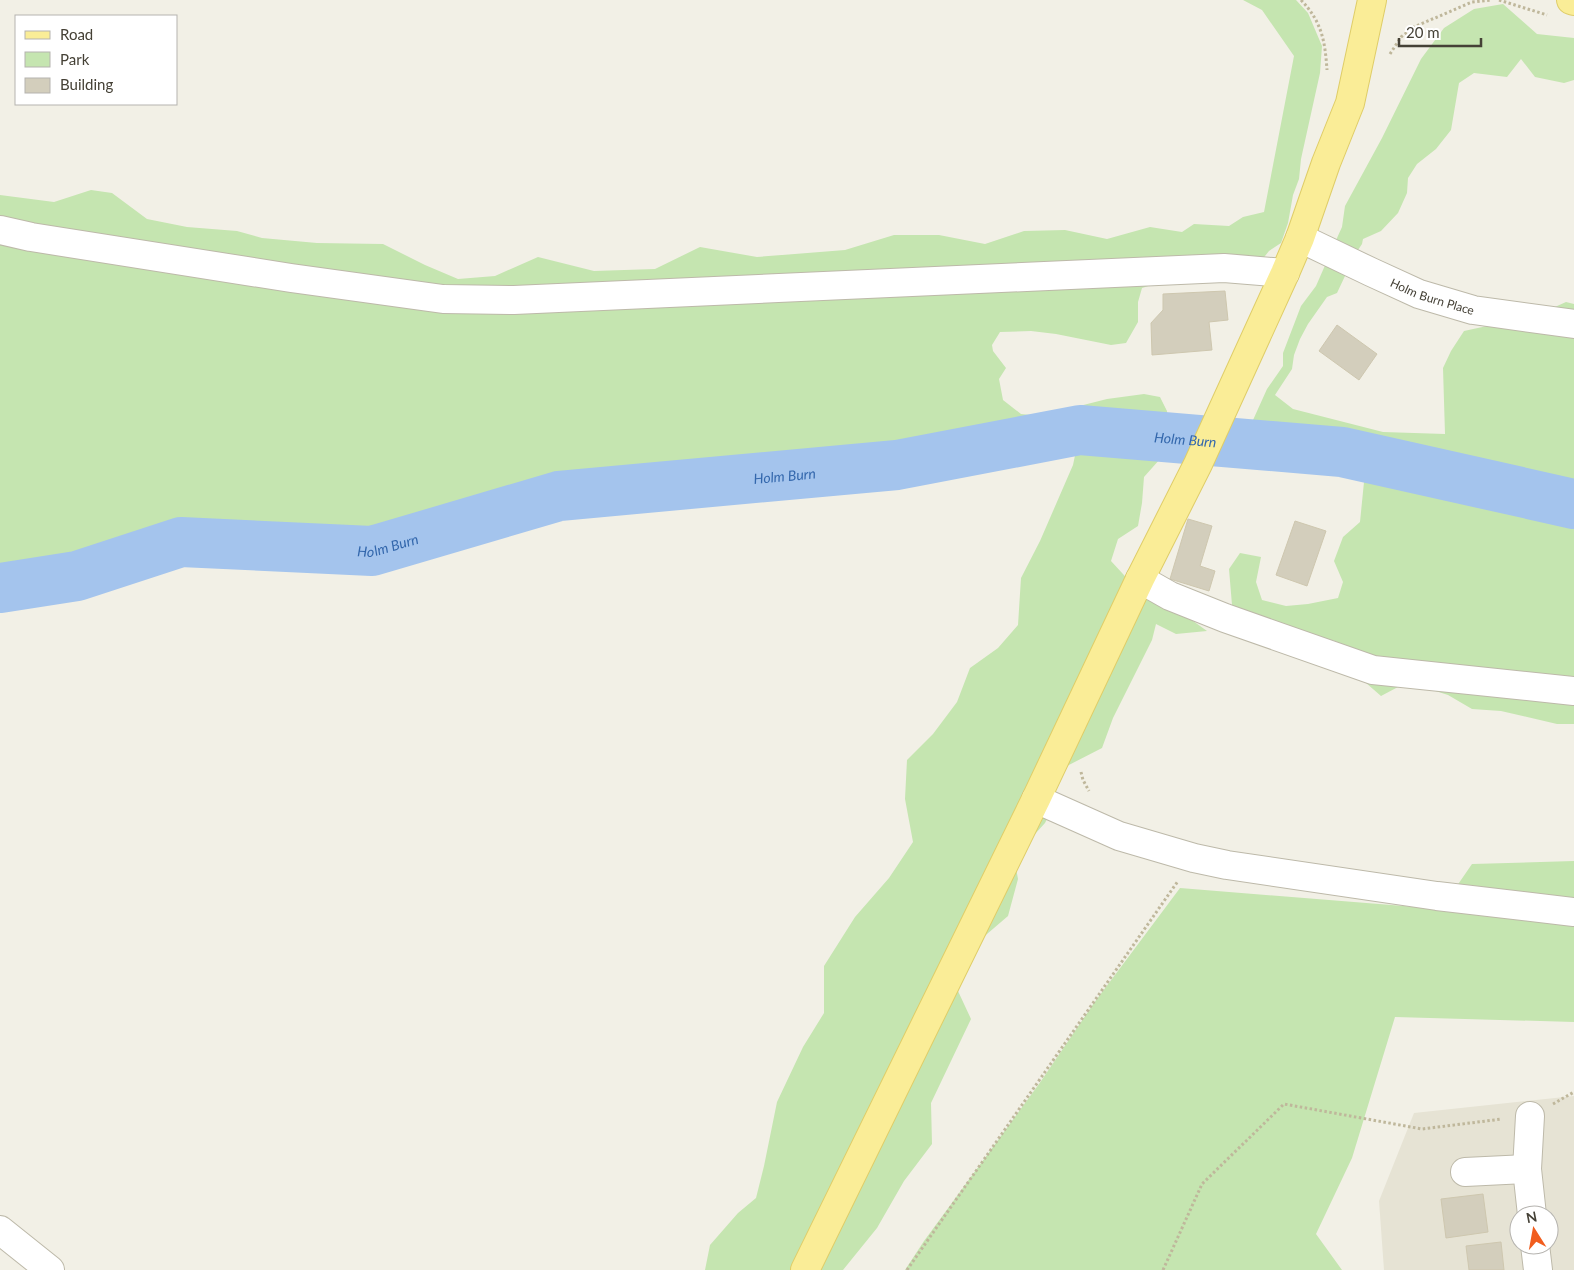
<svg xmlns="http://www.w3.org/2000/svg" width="1574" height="1270" font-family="Lato,sans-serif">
<rect width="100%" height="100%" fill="#f2f0e6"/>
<!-- residential -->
<path fill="#e6e3d4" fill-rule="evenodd" d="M1574,1096v174h-190l-5,-69 35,-88zM1519,1215h30v30h-30z"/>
<!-- green -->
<path fill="#c5e5b0" d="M1243,0h53l12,13 14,33 -2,27 -19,86 -2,20 -6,16 -5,28 -7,20 -12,8 -8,10 -97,20 -22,7 -4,14v20l-12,21 -15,2 -55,-11 -25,-3 -31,1 -8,13 1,6 13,17 -7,11 4,21 18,14 19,2 67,-17 37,-5 16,3 7,14 2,34 -9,14 -16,18 -2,26 -4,23 -20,13 -7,22 35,38 29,9 32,23 -31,3 -20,-10 -4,16 -39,78 -11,30 -37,19 -17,20 7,16 -10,20 -31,34 4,22 -10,37 -42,36 -15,24 20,43 -40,84 1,41 -28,37 -27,47 -34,42h-138l5,-25 28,-32 18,-15 8,-32 13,-64 26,-55 21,-34v-47l31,-49 34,-39 24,-36 -8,-43 2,-39 26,-26 24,-32 13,-34 28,-20 20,-23 3,-47 19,-37 33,-76 5,-24 -46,3h-51l-68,13 -48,6 -89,17 -103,16 -48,11 -54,2 -27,7 -27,4 -55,-3 -55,12 -85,27 -99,2 -48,-1 -153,35 -22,3v-400l54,7 37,-12 21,3 35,26 40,8 50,4 25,7 55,5 66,1 42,21 33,14 37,-3 43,-19 56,14 61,-2 45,-22 57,10 88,-7 49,-15h45l46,9 39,-13 41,-1 42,9 43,-12 32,5 12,-8 35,2 14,-9 21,-5 30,-156 -32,-46z
M1503,4l34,30 37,4v42l-10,3 -29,-6 -14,-18 -14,18 -33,-4 -15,10 -8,47 -15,19 -19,15 -9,14 -1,15 -9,20 -17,18 -18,8 -1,5 -16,24 -1,8 -8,17 -10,4 -19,27 -8,15 -6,16 -2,14 -17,26 18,14 90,23 62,2 -2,-66 8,-17 13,-20 73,-16 29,-13 8,2v420h-17l-56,-13 -29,-2 -24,-14 -25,-8 -13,-25 -20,-4 8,29 -17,9 -23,-20 -10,-28 -13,-7 -75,-19 -28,-17 -3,-36 11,-16 21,4 -5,25 6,18 24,6 22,-2 30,-6 5,-16 -9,-21 9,-24 17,-15 4,-40 -2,-15 -15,-3 -36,7 -24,-3 -19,-9 -17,2 -16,-1 32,-71 16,-23v-13l18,-47 15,-20 21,-48 5,-11 3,-21 37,-68 39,-79 23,-31 30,-19z
M1574,861v161l-179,-5 -43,141 -36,76 26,36h-437l19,-29 115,-157 55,-81 86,-115 261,21 31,-45z"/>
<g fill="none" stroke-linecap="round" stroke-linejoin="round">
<!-- river -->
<path stroke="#a4c4ed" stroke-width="50" id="s1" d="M0,588l77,-12 104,-34 191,9 187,-55 338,-31 183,-35 262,22 232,52"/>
</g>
<!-- building -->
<path fill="#d3cebc" stroke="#cec7af" d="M1225,291l3,29 -19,2 3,28 -60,5 -1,-32 12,-13v-16z
M1337,325l40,29 -18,26 -40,-29z
M1188,519l24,7 -12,40 15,5 -6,20 -39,-12z
M1295,521l31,10 -19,55 -31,-11z
M1483,1194l5,38 -42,6 -5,-39z
M1501,1242l3,28h-35l-3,-24z"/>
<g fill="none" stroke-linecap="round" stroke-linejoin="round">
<defs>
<g id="minor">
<path d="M0,230l31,7 260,41 152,21 71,1 710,-32 61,5"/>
<path id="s2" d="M1300,238l71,34 48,22 54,16 101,14"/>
<path d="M1140,579l30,17 55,22 148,52 201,21"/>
<path d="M1036,799l83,37 75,22 33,7 210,31 137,16"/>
<path d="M1530,1116l-3,53 5,46"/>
<path d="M1465,1172l62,-3"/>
<path d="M0,1230l50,40"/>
<path d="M1535,1245l3,25"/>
</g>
<path id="major" d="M1571,0l3,1
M805,1270l231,-471 104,-220 58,-115 87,-191 15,-35 26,-75 24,-60 22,-103"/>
</defs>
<!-- minor casing -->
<use href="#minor" stroke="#bdb9a9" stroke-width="30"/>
<!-- major casing -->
<use href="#major" stroke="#dfcd68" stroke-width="30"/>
<!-- path -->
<path stroke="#bfb79b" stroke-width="3" stroke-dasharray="2.5 2.5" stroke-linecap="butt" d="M1301,0c21,22 24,41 26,70
M1499,0l48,15
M1390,54l11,-17 13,-10 58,-25 20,-2
M1081,772l2,8 6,11
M1553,1104l21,-12
M907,1270l271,-389
M1163,1270l39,-86 82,-80 138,25 80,-10"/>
<!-- minor -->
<use href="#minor" stroke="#fff" stroke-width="28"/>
<!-- major -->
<use href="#major" stroke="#faed97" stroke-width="28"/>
</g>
<g text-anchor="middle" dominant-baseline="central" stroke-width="4.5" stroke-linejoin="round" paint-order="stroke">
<!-- street labels -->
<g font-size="12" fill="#454136" stroke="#fff">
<text stroke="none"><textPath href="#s2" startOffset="145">Holm Burn Place</textPath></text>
</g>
<!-- water labels -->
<g font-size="14" font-style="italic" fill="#3367ac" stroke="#fff">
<text stroke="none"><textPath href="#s1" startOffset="1205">Holm Burn</textPath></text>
<text stroke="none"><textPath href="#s1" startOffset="800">Holm Burn</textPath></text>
<text stroke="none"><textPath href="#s1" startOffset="395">Holm Burn</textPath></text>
</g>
</g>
<!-- legend -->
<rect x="15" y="15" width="162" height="90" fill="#ffffff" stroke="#b5b3af"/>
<rect x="25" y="31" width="25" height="8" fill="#faed97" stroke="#b5b3af"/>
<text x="60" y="40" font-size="15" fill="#454136">Road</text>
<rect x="25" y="52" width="25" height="15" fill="#c5e5b0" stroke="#b5b3af"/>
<text x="60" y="65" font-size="15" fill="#454136">Park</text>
<rect x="25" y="78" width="25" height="15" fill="#d3cebc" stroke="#b5b3af"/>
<text x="60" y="90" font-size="15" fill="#454136">Building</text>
<!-- north arrow -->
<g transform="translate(1534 1230) rotate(349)"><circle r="24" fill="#ffffff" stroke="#b5b3af"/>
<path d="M0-4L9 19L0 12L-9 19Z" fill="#f15d1e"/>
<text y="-8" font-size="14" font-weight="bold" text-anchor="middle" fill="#454136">N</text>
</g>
<!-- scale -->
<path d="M1399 38v8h82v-8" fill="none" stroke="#454136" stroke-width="2.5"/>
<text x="1406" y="38" font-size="15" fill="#454136" stroke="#ffffff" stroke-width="4" paint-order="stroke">20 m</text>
</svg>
